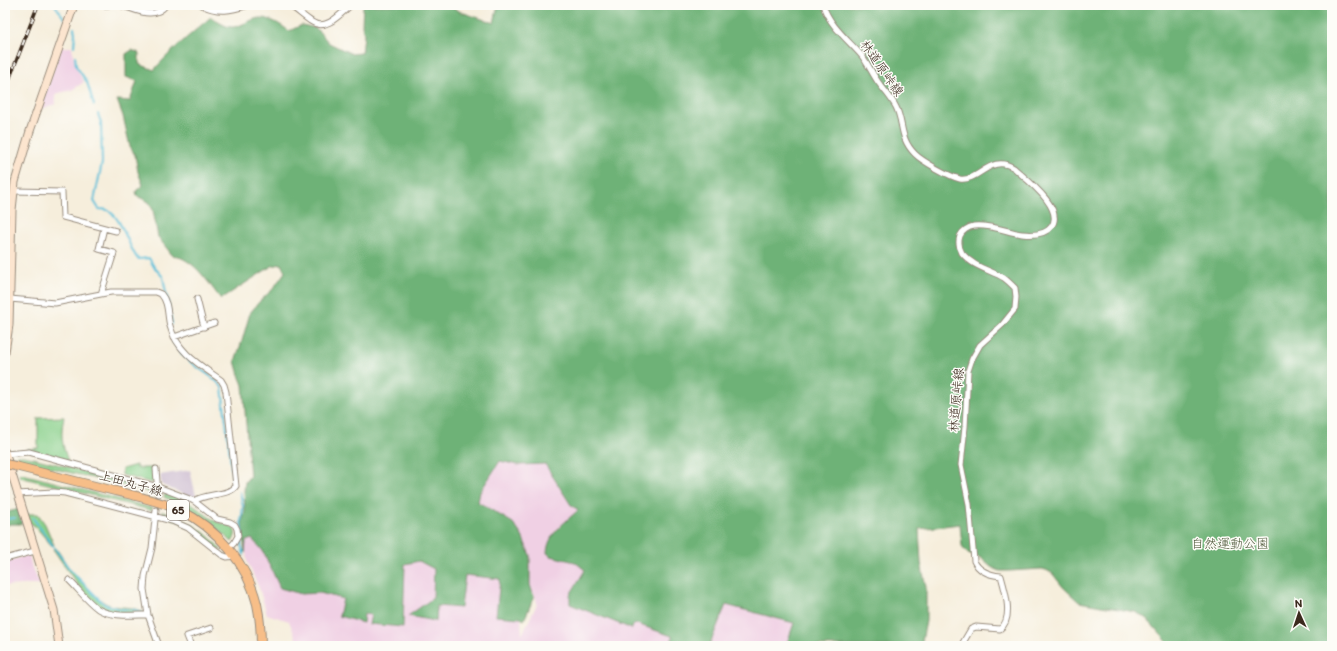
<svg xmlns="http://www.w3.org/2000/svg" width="1337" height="651" font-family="Itim,'Klee One',sans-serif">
<rect width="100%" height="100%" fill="#fdfcf7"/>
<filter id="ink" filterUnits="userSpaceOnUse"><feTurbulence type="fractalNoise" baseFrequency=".025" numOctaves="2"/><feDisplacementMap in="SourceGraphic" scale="8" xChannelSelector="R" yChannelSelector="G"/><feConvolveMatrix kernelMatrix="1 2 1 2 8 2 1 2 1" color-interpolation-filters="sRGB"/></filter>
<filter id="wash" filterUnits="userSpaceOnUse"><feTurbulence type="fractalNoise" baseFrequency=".012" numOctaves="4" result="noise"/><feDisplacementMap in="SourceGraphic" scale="16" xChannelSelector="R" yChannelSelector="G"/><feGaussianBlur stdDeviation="0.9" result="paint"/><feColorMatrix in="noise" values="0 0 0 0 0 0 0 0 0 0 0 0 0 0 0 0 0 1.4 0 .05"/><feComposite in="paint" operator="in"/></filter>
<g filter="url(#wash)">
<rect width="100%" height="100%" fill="#f6eedc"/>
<!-- built -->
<path fill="#f0d0e4" d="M61,47h11l3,19 9,16 -12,8 -17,4 1,10 -16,5z
M500,461l18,4 27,-1 26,41 7,5 -23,21 -8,18v4l4,3 24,6 10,8 -15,25 62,34 1,-4 4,-1 35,12v5l-1,5h-372l-10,-25 -22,-7 -8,-26 -12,-27 -2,-18 1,-2 6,-2 11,12 17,37 21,6 19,-1 24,6 19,23 1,-8 7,1 -2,9 34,2 2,-62 14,-3 15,7 -1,30 -25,18 28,5 1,-15 24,2 3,-33 36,4 -4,37 25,2 1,17 15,-31 -1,-5 -6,-14v-30l-17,-32 -35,-21 2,-10z
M29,555l3,13 8,16 -35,2v-24z
M726,605l68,18 -8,23h-77z"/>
<!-- industrial -->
<path fill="#cebed1" d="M8,192l-2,20 -1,67v-86z
M190,470l6,26 -6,1 -28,-12 -2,-10z"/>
<!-- green -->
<path fill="#89d08b" stroke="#627d54" d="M64,417c-4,18 -2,27 4,44l-41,-12 11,-1v-30z
M16,456h7l10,2 121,31v4l-139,-34z
M136,465v3h17l2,12 -3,3 -30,-8v-6z
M19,473l122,32 12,3 -1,2h-2l-130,-33z
M165,494c21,2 34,17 50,27 6,3 13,2 18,7 4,5 2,9 -1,14 -20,-20 -42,-34 -68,-45z
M162,511c24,8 45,20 60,40l-5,-2 -28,-23 -26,-11z
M27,514h11l7,10 9,21 -2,1 -17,-20 -5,-3z
M56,548l15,23 27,27 7,5 7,3 21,2 11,4 1,2c-14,-1 -31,1 -43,-5 -17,-9 -38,-45 -49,-60z"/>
<!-- forest -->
<path fill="#6eb277" stroke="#546e4a" d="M363,5h85l13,7 33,11 4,-18h834v641h-161l-26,-29 -10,-5 -56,-10 -16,-15 -11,-14 -6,-3 -5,-1 -32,2h-9l-9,-4 -10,-9 -13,-5 -4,-3 -2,-4 -2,-22 -41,5 2,34 5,24v34l-5,25h-135l8,-23 -68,-18 -17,41h-38l1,-5v-5l-35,-12 -4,1 -1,4 -62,-25v-9l15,-25 -10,-8 -24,-6 -4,-3c1,-20 18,-30 31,-43l-7,-5 -26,-41 -27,1 -18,-4 -20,31 -2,10 35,21 9,13 8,19v30l4,12 -10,23 -3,-2 -25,-2 4,-37 -35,-4 -4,33 -24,-2 -1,15 -28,-5 25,-18 1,-29 -15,-8 -14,3 -2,63 -34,-3 2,-9 -7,-1 -1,9 -24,-7 4,-17 -23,-6 -19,1 -21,-6 -17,-37 -11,-12 -6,2 -1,12 -3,-31 3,-11 -1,-20 1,-9 5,-6 -7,-91 -4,-10 -4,-14 7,-20 8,-28 9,-11 14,-13 12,-17 -4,-8 -9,2 -51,33c-13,-16 -26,-40 -49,-44l-14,-18 -5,-27 -4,-8 -12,-6 -1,-5 7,-6 -5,-13 -3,-17 -5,-8 -7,-31 -6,-16 13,1 7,-20 -11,-4v-23l6,-4 7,3v11l15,6c17,-20 37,-36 57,-53 6,4 15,11 23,10 7,-1 14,-6 21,-8 11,-4 25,5 34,12l13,-6 14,3 13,15 23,11 10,-1 2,-18 -2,-10z
M18,509l4,15h-12l-5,2v-13z"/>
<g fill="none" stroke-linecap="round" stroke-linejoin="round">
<!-- stream -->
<path stroke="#5cc0da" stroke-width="2" d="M55,5l9,13
M74,28l1,5 -1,13
M75,56l1,10 11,16 7,23
M98,114l3,9 1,40 -8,38 5,8c4,0 7,0 10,2 13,8 19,34 28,47l2,1 10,-1 5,9 9,10 9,47
M173,341c6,11 14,19 24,26 9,6 18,11 25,20l11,96
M240,492l3,15 -2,15 1,12 -1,11 3,10
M33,518l38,53 33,33 16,5 16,1 6,3
M5,519l10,-1
M1319,646l8,-2 5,-4"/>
</g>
</g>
<g filter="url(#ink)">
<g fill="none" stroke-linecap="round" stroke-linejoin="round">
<defs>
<path id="street" d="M74,5h34
M120,5c15,4 34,16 46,0
M202,5c17,9 30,5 47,0
M289,5c8,5 15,12 23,17 14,10 29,-9 39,-17
M823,5c6,20 25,35 39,51 6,8 10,17 16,26 6,8 13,15 18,25 8,16 3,31 19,47 7,7 35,23 45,25 19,3 31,-26 54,-11 12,11 52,41 37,59 -6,8 -20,8 -29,7 -15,-2 -32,-10 -48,-8 -6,1 -12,5 -14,10 -2,6 -1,12 2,17 11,14 28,17 42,25 4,3 8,7 11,10l1,9 -1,12 -13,16 -22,20 -8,14 -4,12 -3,56 -4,38 8,39 5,57c5,11 16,14 27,15 4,14 13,43 -1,53l-24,-2 -5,2 -10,17
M14,191l48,1 1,25 53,14
M101,294l13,-41 -15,-4 5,-21
M10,299l45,4 56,-11h45l5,2c8,9 6,21 9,32 7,26 30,39 51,54l3,5 2,7 10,94c-6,10 -31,7 -42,15
M197,299l7,28
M174,337l40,-14
M5,454l24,-2 129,35 29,11 7,3 23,18 13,3 5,3 2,4 1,7 -4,7 -5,5
M156,469l2,25
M17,494l37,-2 11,1 107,28 16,7 34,27 5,2 8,-1
M156,510l-4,38 -7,28 -1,13 4,26 11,31
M5,559l30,-8
M69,580c9,9 18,21 29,29 13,8 34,6 50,6
M191,646l-4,-10 24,-8"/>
<path id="secondary" d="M5,352l4,-27 3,-115 3,-28 15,-51 44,-126
M5,452l49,158 5,36"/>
<path id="primary" d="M15,466c31,8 61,15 92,23 25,6 50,11 73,21 37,18 67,53 77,94 3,14 4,28 4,42"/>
</defs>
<!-- street casing -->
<use href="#street" stroke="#988c7d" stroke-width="7"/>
<!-- secondary casing -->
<use href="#secondary" stroke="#988c7d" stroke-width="9"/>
<!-- primary casing -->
<use href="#primary" stroke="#988c7d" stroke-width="10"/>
<!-- street -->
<use href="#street" stroke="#fff" stroke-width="5"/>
<!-- secondary -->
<use href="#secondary" stroke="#fce5cf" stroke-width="7"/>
<!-- primary -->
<use href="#primary" stroke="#f7be88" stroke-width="8"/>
<defs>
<path id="rail" d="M5,90l33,-85"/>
</defs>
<!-- rail casing -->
<use href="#rail" stroke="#3b2a1e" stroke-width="3.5"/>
<!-- rail -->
<use href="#rail" stroke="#fdfcf7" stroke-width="2" stroke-dasharray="6" stroke-linecap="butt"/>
<defs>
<path id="primary-bridge" d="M5,464l10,2"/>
</defs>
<!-- primary-bridge casing -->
<use href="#primary-bridge" stroke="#988c7d" stroke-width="10" stroke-linecap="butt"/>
<!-- primary-bridge -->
<use href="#primary-bridge" stroke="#f7be88" stroke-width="8"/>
</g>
</g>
<g text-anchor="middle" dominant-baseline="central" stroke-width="3" stroke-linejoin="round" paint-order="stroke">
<!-- shield labels -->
<rect fill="#fdfcf7" stroke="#75695f" stroke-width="1" x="167" y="500" width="22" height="20" rx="3"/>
<g font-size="12" font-weight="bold" fill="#3b2a1e">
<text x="178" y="510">65</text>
</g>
<!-- street labels -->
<g font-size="13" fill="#3b2a1e" stroke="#fdfcf7">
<text transform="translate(882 68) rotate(55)">林道原峠線</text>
<text transform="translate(956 400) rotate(-85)">林道原峠線</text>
<text transform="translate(131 483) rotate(15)">上田丸子線</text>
</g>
<!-- park labels -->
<g font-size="13" fill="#525c3f" stroke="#fdfcf7">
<text x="1230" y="543">自然運動公園</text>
</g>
</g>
<!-- margin -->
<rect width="1337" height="651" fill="none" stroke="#fdfcf7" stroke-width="20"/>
<!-- north arrow -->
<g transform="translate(1299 613) rotate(357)" stroke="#fdfcf7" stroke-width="3" paint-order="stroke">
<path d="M0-3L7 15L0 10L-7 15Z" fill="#3b2a1e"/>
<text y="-6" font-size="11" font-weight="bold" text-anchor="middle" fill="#3b2a1e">N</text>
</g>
</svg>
